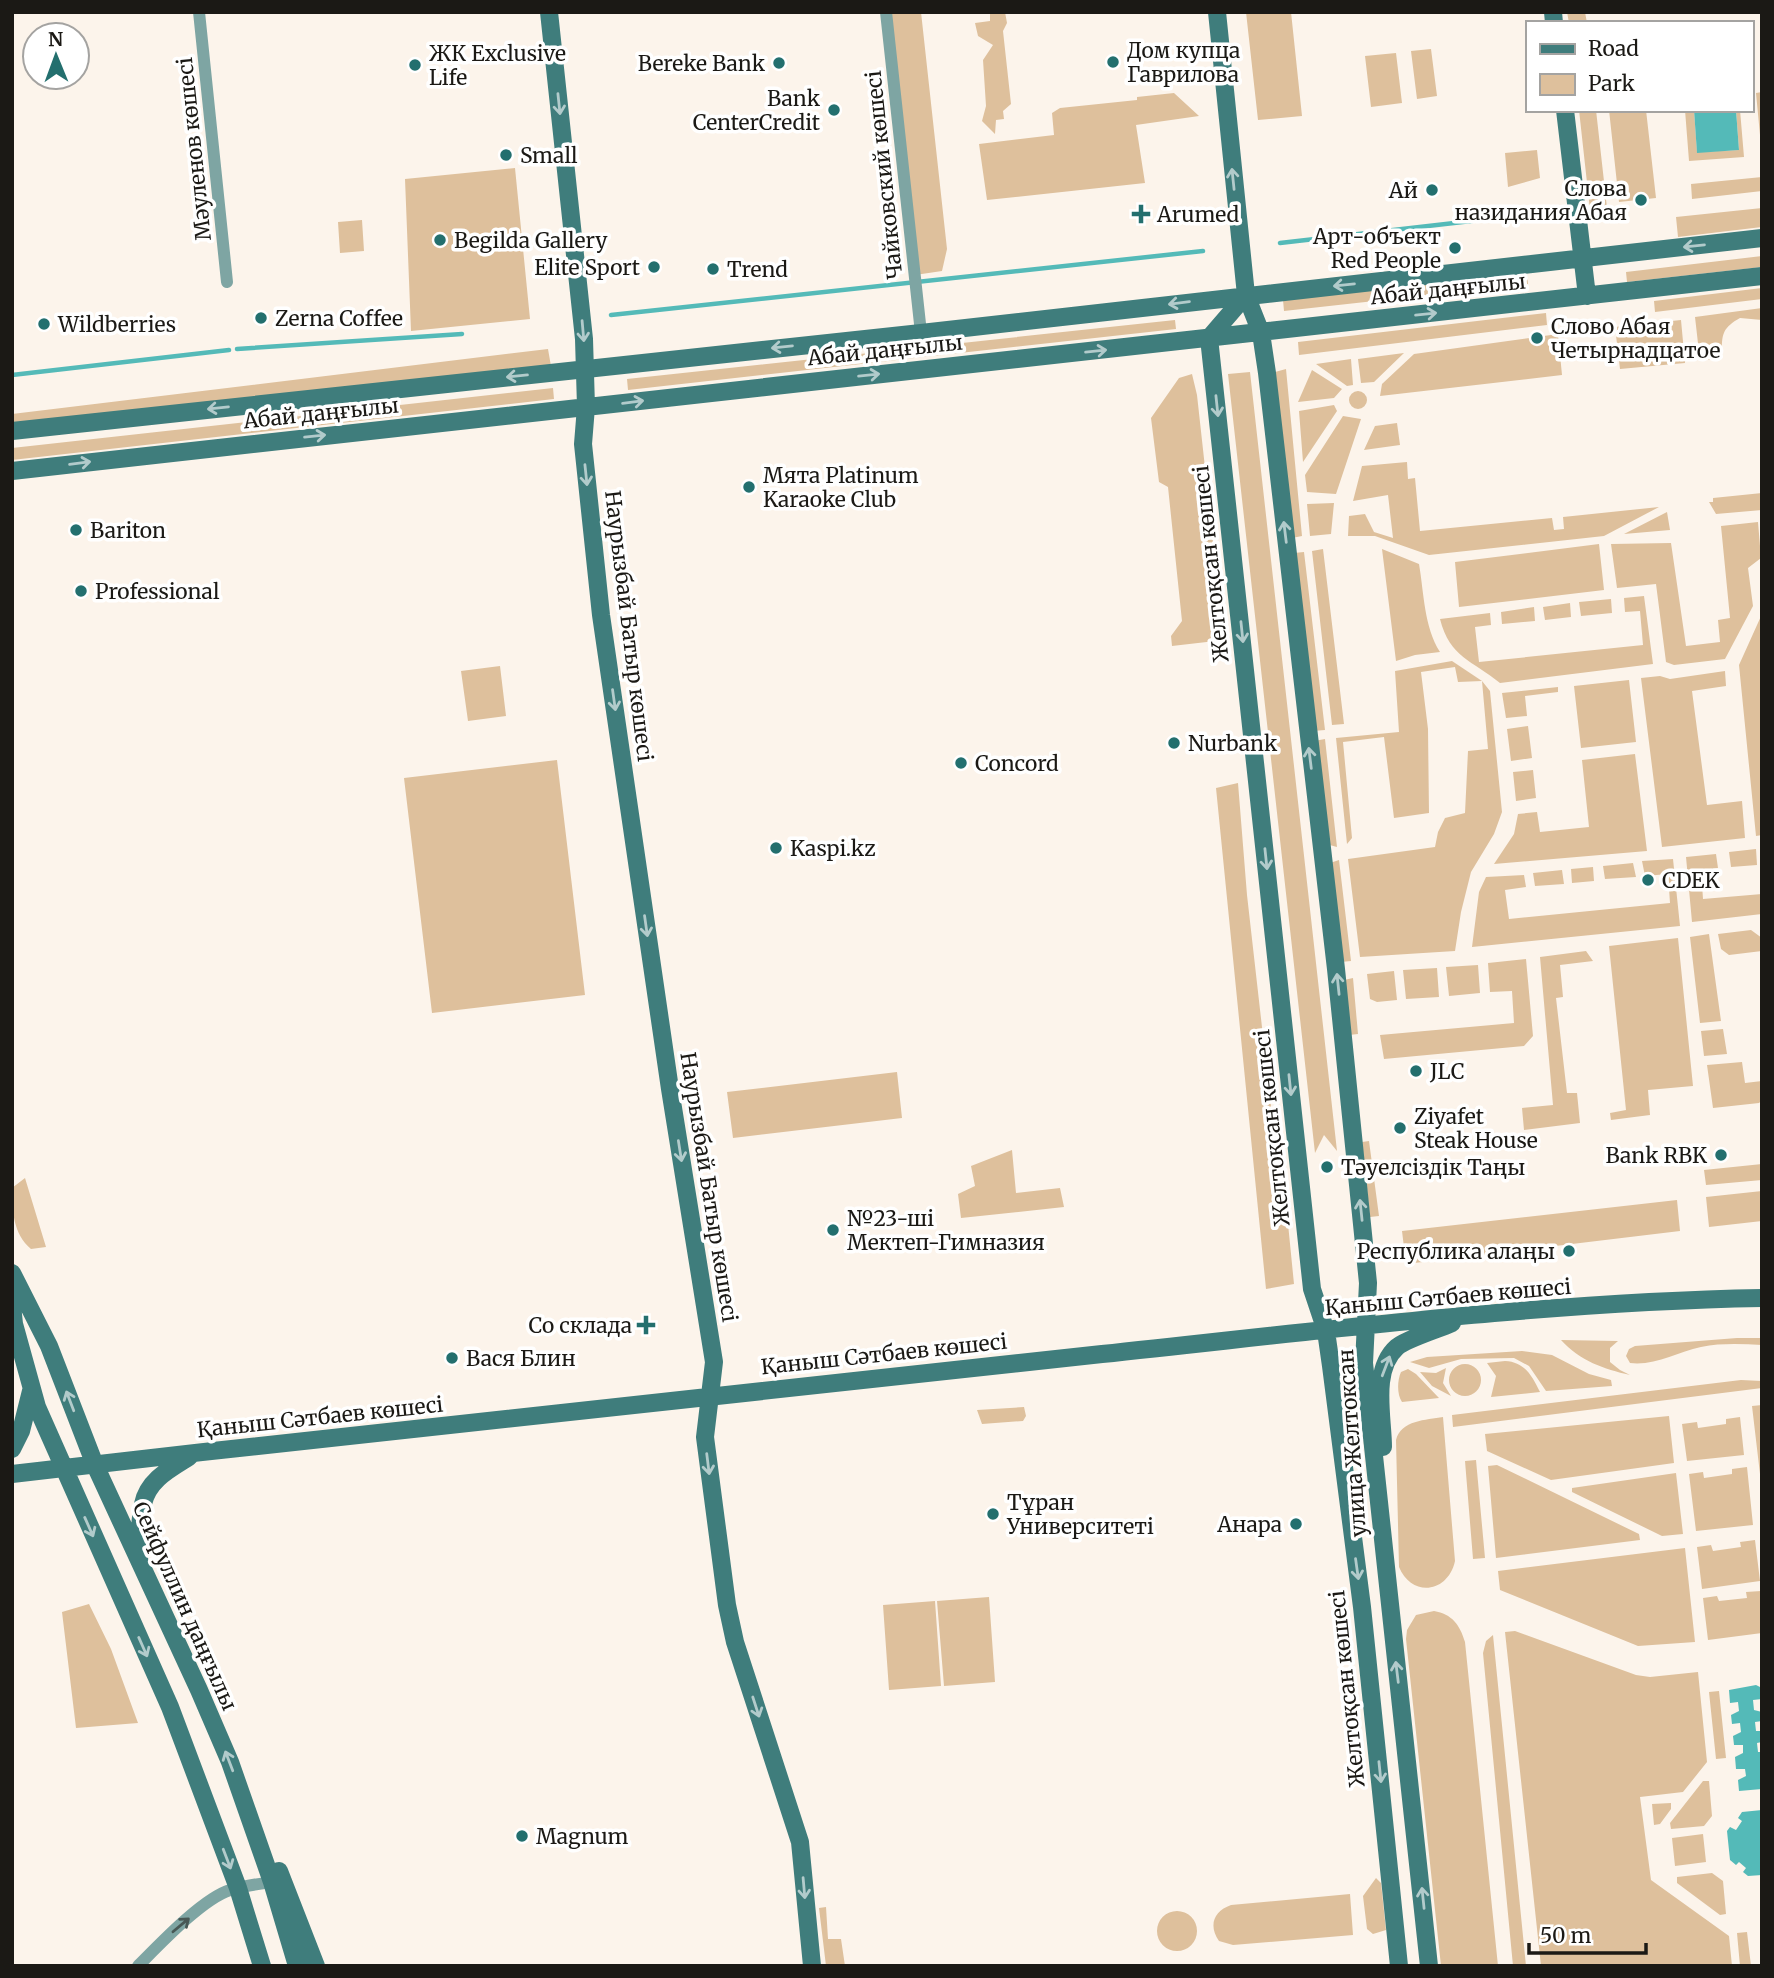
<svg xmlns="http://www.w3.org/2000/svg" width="1774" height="1978" font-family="Merriweather,serif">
<rect width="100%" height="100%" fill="#fcf4eb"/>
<!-- green -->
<path fill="#dec09c" d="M886,12h35l26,237 -5,22 -27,4z
M990,12h15l2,11 -4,8 8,73 -8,7 1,8 -8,1 -1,14 -13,-13 4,-15 -3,-46 10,-15 -15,-9 -3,-13 15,-2z
M1246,12h45l11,104 -44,4z
M1567,12h18l2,11h-18z
M1431,49l6,47 -20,3 -6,-48z
M1396,53l6,50 -31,4 -6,-51z
M1762,92v64l-6,-63z
M1174,93l25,23 -63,9 9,58 -158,17 -8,-56 75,-9 -2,-22 8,-5 77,-8v-3z
M1579,110h17l11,98 -17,2z
M1609,110h37l10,88 -37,4z
M1685,110h9l3,42 42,-2 -3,-40h4l4,47 -55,4z
M1537,150l3,28 -32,9 -3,-34z
M515,168l15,151 -119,12 -6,-152z
M1762,177v14l-70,8 -1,-15z
M1762,208v19l-84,10 -2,-20z
M362,220l2,31 -24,2 -2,-31z
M1762,256v11l-135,15 -1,-10z
M1527,274l1,10 -244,27 -1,-11z
M1762,288v11l-107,13 -1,-11z
M1762,308v12l-22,-2c-20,11 -18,19 -18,40l-22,3 -5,-44z
M1546,313l1,12 -248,30 -1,-13z
M1175,320l1,9 -548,61 -1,-11z
M1681,320l4,43 -65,6 -5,-42z
M1558,334l4,41 -182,21 2,-12 32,-30z
M548,349l4,23 -540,59v-17z
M1404,353l-30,29 -13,1 -3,-24z
M1351,359l2,26 -6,1 -31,-22z
M1286,369l16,167 -10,2 -17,-166z
M1312,370l30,19 -8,9 -36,4z
M1250,372l87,779 -13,-16 -9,18 -87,-779z
M1192,374l5,21 27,245 -52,6 -1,-10 11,-15 -14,-134 -9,-5 -8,-64 28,-40z
M553,388l1,11 -542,61v-12z
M1349 400a9 9 0 1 1 18 0a9 9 0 1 1-18 0Z
M1334,405l3,6 -34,51 -4,-51z
M1343,416l18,3 -25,75 -29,-2 -2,-17z
M1397,423l3,22 -36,5 11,-24z
M1407,462l1,17 7,-1 5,53 132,-13 2,12 10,-1 -1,-12 96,-10 -55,29 -175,19 -54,-19h-27l1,-20 16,-2 9,18 19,6 -5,-43 -35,6 9,-35z
M1762,493v17l-46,4 -7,-12h4v-4z
M1334,503l-3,31 -21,2 -3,-32z
M1667,512l3,18 -46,4z
M1758,522l3,36 -13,10 5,38 -28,53 -51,6 -8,-3 -10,-78 -39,4 -6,-44 60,-1 15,103 34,-4 -2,-22 12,-2 -9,-92z
M1599,544l5,46 -145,17 -4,-45z
M1323,549l21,175 -12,1 -20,-174z
M1382,549l37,15c5,29 5,63 21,88l-25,3 -19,6z
M1304,552l21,178 -12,1 -19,-178z
M1644,596l9,68 -153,19c-28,-23 -50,-25 -60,-64l50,-6 1,12 -16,2 4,35 164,-17 -3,-34 -15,1 -1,-14z
M1611,599l1,14 -31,3 -2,-14z
M1570,603l1,14 -26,3 -2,-13z
M1534,607l1,14 -33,3 -1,-12z
M1762,614v221l-6,1 -17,-171z
M1452,661l30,20 8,10 12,121 -8,22 -23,38 -10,40 -6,39 -95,6 -12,-98 87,-12 3,-15 7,-14 20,-5 3,-62 20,-2 -6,-68 -24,1 -3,-15 -34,5 7,57 1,84 -35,5 -10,-81 -41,5 9,96 -5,6 -11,-106 63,-6 -4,-61z
M500,666l6,50 -38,5 -7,-50z
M1725,671l1,15 -34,5 15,114 35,-4 3,37 -83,9 -21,-169 19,-2 10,3z
M1629,680l7,62 -55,6 -7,-62z
M1558,687v5l-33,4 2,20 -21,2 -4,-25z
M1528,726l4,32 -21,3 -4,-32z
M1325,739l12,108 -11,-3 -12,-103z
M1635,754l12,97 -153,13 20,-30 4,-20 19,-2 3,20 49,-5 -7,-67z
M557,760l28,235 -153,18 -28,-235z
M1533,770l3,28 -20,3 -3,-29z
M1238,783l9,112 26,229 6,9 15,151 -28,5 -50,-501z
M1756,849l1,16 -26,2 -2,-15z
M1716,854l2,14 -17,2 2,29 59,-5v20l-70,8 -6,-65z
M1673,859l7,67 -208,21 7,-55 7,-15 38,-2 2,12 -21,3 4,29 161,-16 -2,-29 -23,2 -3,-15z
M1339,860l12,101 -10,1 -11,-99z
M1633,863l3,14 -31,2 -2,-13z
M1593,867l1,14 -22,2 -1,-14z
M1562,870l2,14 -29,2 -2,-13z
M1751,930l11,8v13l-33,4 -8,-6 -3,-15z
M1709,934l12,87 -21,2 -10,-86z
M1678,938l15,148 -45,4 2,25 -39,5 -1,-7 16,-3 -17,-164z
M1586,951l7,10 -33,4 3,32 -7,1 11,95h10l3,30 -56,7 -2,-22 31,-3 -13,-148z
M1526,959l7,77 -9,10 -140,13 -4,-24 134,-12 -2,-32 -22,1 -2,-29z
M1478,965l2,28 -31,3 -3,-29z
M1437,968l2,29 -33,2 -3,-29z
M1394,971l3,29 -20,2 -7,-3 -3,-25z
M1353,978l5,56 -9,1 -5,-55z
M1723,1029l4,25 -23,2 -3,-25z
M1742,1062l3,21 17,-2v19l-3,3 -46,5 -6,-43z
M897,1072l5,46 -169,20 -6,-46z
M1369,1141l10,75 -9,1 -8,-75z
M1012,1150l4,43 44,-5 4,19 -103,11 -3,-24 17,-8 -4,-20z
M1762,1164v16l-56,5 -2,-15z
M25,1178l21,69 -15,2c-18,-15 -19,-39 -19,-61z
M1762,1191v30l-53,6 -3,-30z
M1677,1200l3,31 -274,33 -4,-33z
M1737,1338h25v7c-21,-1 -41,-2 -61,2 -24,5 -46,19 -71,16l-4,-7 3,-7 6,-3z
M1561,1340l57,1 -8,7v14l10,8 10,5c-26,-6 -50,-14 -69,-35z
M1522,1351l30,4 37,19 22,6 1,6 -66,5 -17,-25 -15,-8 -53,1 -32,9 -19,-6 17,-5z
M1505,1361c20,1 27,15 35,31l-49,5 5,-21 -9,-13z
M1449 1380a16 16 0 1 1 32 0a16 16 0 1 1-32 0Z
M1446,1368l-3,15 8,13 -19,-10 -12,-14 16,1z
M1408,1369l8,5 23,24 -37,4c-5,-7 -5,-21 -1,-30z
M1741,1380l21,1v7l-309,39 -1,-12z
M1762,1405v86l-10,-85z
M1024,1407l2,9 -3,5 -41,3 -5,-14z
M1669,1416l5,47 -123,17 -64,-29 -2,-17z
M1443,1417l12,144c-7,32 -43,37 -56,6l-3,-127c5,-20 30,-20 47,-23z
M1740,1417l4,38 -57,6 -5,-37 15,-2 1,6 28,-4v-5z
M1476,1460l9,98 -12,1 -8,-98z
M1497,1465l142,69 1,6 -144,18 -8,-92z
M1747,1467l6,58 -57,6 -7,-57 14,-2 1,6 28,-4v-5z
M1676,1473l7,61 -21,2 -90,-44v-4z
M1755,1540l5,41 -58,8 -5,-42 14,-2 2,6 28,-4 -1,-5z
M1685,1548l10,94 -57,4 -138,-56 -2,-19z
M1761,1591l1,42 -54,7 -5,-42 14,-2 2,5 28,-3 -1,-6z
M989,1597l6,85 -51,4 -7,-85z
M935,1601l6,85 -52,4 -6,-85z
M89,1604l22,45 27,74 -62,5 -14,-116z
M1434,1611c18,3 26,14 31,31l33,324h-57l-35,-327 1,-9 9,-15z
M1515,1631l121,44 14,2 48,-5 9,90 -24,30 -43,5 11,83 78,56 3,30h-191l-36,-334z
M1493,1635l33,331h-13l-30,-313 3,-12z
M1719,1691l7,67 -10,1 -7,-67z
M1703,1781h6l3,35 -8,10 -33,3 -1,-6z
M1671,1803v6l-11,15 -6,1 -2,-21z
M1703,1834l3,28 -31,4 -3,-28z
M1712,1873l11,8 3,33 -6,1 -43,-32v-6z
M1376,1878l5,5 5,47 -13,4 -6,-5 -4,-33z
M1350,1894l3,41 -120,10 -14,-4c-11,-16 -5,-30 12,-36z
M826,1907l2,32h13l4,27h-19l-7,-58z
M1157 1931a20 20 0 1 1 40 0a20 20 0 1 1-40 0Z
M1747,1932l4,34h-11l-3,-33z"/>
<!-- water -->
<path fill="#54bab8" d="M1694,110h42l3,40 -42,3z
M1756,1685l4,2 2,12 -9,1 1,10 8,2v9l-7,1 1,9h6v11l-5,1 1,9h4v14l-2,1 2,22 -23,2 -1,-11 8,-4 -1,-7h-9l-1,-12 8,-4v-8h-9l-1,-9 8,-4 -1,-9 -8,1 -1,-9 8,-4 -1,-9 -8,1 -1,-13z
M1762,1810v65l-14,1 -5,-4 3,-4 -7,-6 -3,3 -6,-5 -3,-29 3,-4 6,3 6,-9 -4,-3 4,-6z"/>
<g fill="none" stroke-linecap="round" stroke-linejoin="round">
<!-- stream -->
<path stroke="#54bab8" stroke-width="4.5" d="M1280,243l261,-30
M611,315l592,-64
M237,349l225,-15
M12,375l217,-25"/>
<!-- street -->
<path stroke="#7ea5a3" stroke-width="12" d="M199,12l28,270
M886,12l35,321
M138,1966c21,-21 64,-67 92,-76 13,-4 28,-6 42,-8"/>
<!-- secondary -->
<path stroke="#3f7d7c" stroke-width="18" d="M549,12l35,327 2,68 -3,37 18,171 69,474 44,273 -9,75 22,168 8,37 65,200 12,124
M1217,12l29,283 15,38 6,40 69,596 32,314 -4,80 65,603
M1553,12l1,11
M1565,110l22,186
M1246,295l-37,43 103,951 14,42 5,35 31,241 37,359
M12,431l909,-98 841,-95
M12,471l1750,-195
M12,1273l37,73 46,119 104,225 31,72 42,120 25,84
M12,1305l2,19 23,83 133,300 68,181 24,78
M1383,1447c0,-30 -12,-77 14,-100 9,-8 42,-18 55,-24
M12,1449l9,-18 10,-40
M12,1474c363,-42 726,-83 1090,-120 219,-23 439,-52 660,-56
M137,1554c4,-16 2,-33 6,-50 5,-24 27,-35 46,-47
M279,1871l37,95"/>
</g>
<!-- one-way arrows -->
<defs><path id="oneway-shaft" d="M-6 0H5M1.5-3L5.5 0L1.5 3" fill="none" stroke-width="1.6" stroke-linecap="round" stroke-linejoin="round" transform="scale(1.75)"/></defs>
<g stroke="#b2cbcb">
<use href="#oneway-shaft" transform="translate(559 104) rotate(84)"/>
<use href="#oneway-shaft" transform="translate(1233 179) rotate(-96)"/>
<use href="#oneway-shaft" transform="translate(1694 246) rotate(174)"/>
<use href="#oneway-shaft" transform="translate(1344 285) rotate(174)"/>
<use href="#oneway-shaft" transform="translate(1179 303) rotate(173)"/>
<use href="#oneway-shaft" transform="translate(1426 314) rotate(-6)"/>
<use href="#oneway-shaft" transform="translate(583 331) rotate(85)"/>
<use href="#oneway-shaft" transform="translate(782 347) rotate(174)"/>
<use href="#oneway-shaft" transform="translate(1096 351) rotate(-6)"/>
<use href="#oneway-shaft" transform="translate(869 375) rotate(-6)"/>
<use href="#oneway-shaft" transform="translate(517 376) rotate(174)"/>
<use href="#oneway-shaft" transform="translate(633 402) rotate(-7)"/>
<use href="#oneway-shaft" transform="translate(1217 406) rotate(84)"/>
<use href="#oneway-shaft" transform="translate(218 408) rotate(174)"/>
<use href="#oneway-shaft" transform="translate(315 436) rotate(-6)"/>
<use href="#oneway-shaft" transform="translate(80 463) rotate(-7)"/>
<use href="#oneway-shaft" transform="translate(586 475) rotate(84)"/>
<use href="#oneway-shaft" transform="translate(1285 532) rotate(-97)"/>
<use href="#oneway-shaft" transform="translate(1242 632) rotate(84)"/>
<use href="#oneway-shaft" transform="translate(614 700) rotate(82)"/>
<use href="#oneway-shaft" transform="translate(1310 758) rotate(-97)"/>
<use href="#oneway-shaft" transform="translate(1266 859) rotate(84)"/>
<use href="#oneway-shaft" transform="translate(646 926) rotate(82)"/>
<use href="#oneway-shaft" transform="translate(1338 984) rotate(-96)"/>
<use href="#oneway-shaft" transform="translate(1290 1085) rotate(84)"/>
<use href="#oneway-shaft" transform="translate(680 1151) rotate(81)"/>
<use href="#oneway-shaft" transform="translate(1361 1210) rotate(-96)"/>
<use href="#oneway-shaft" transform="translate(1386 1366) rotate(-69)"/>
<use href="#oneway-shaft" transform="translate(70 1401) rotate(-111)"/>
<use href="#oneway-shaft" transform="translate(708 1464) rotate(83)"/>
<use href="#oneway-shaft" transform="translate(89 1527) rotate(66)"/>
<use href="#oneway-shaft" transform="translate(1357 1569) rotate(82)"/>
<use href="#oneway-shaft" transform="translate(143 1647) rotate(66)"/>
<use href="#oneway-shaft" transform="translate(1397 1672) rotate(-97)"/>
<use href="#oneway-shaft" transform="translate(756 1707) rotate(72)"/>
<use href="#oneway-shaft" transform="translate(229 1761) rotate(-111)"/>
<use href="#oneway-shaft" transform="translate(1380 1772) rotate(84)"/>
<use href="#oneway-shaft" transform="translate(227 1859) rotate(69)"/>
<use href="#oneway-shaft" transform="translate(804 1888) rotate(85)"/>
<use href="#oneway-shaft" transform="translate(1423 1898) rotate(-96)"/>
</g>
<use stroke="#485855" href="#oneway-shaft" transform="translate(181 1925) rotate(-40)"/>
<!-- markers -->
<g fill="#236f6e" stroke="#fff" stroke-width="2.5">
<circle cx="1113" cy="62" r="7"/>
<circle cx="779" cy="63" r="7"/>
<circle cx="415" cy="65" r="7"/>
<circle cx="834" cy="110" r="7"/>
<circle cx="506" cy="155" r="7"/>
<circle cx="1432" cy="190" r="7"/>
<circle cx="1641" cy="200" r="7"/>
<path d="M1137.5 203.5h7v7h7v7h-7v7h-7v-7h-7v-7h7z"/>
<circle cx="440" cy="240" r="7"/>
<circle cx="1455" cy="248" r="7"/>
<circle cx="654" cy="267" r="7"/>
<circle cx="713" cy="269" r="7"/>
<circle cx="261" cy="318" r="7"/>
<circle cx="44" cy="324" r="7"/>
<circle cx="1537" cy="338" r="7"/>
<circle cx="749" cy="487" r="7"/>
<circle cx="76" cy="530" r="7"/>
<circle cx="81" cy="591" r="7"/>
<circle cx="1174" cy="743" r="7"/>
<circle cx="961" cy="763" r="7"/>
<circle cx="776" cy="848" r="7"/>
<circle cx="1648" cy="880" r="7"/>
<circle cx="1416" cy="1071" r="7"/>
<circle cx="1400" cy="1128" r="7"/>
<circle cx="1721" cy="1155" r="7"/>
<circle cx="1327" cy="1167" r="7"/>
<circle cx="833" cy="1230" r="7"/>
<circle cx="1569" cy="1251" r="7"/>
<path d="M642.5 1314.5h7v7h7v7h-7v7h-7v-7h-7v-7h7z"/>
<circle cx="452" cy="1358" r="7"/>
<circle cx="993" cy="1514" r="7"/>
<circle cx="1296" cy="1524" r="7"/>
<circle cx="522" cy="1836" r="7"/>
</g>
<g text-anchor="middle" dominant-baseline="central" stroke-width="7" stroke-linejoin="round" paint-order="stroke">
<!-- poi labels -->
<g font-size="21" fill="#1b1915" stroke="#fff" text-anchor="start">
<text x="1127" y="50">Дом купца<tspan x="1127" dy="24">Гаврилова</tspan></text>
<text x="429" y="53">ЖК Exclusive<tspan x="429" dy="24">Life</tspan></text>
<text x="765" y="63" text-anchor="end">Bereke Bank</text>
<text x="820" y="98" text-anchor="end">Bank<tspan x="820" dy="24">CenterCredit</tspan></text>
<text x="520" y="155">Small</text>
<text x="1627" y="188" text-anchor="end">Слова<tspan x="1627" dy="24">назидания Абая</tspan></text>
<text x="1418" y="190" text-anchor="end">Ай</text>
<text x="1157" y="214">Arumed</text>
<text x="1441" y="236" text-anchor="end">Арт-объект<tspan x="1441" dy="24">Red People</tspan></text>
<text x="454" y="240">Begilda Gallery</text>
<text x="640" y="267" text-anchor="end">Elite Sport</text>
<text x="727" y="269">Trend</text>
<text x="275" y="318">Zerna Coffee</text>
<text x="58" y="324">Wildberries</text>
<text x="1551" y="326">Слово Абая<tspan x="1551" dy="24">Четырнадцатое</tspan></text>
<text x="763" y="475">Мята Platinum<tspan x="763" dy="24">Karaoke Club</tspan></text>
<text x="90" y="530">Bariton</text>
<text x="95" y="591">Professional</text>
<text x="1188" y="743">Nurbank</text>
<text x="975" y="763">Concord</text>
<text x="790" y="848">Kaspi.kz</text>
<text x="1662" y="880">CDEK</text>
<text x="1430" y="1071">JLC</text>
<text x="1414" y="1116">Ziyafet<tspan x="1414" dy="24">Steak House</tspan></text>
<text x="1707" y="1155" text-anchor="end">Bank RBK</text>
<text x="1341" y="1167">Тәуелсіздік Таңы</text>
<text x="847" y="1218">№23-ші<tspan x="847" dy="24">Мектеп-Гимназия</tspan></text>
<text x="1555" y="1251" text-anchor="end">Республика алаңы</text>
<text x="632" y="1325" text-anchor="end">Со склада</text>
<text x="466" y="1358">Вася Блин</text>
<text x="1007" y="1502">Тұран<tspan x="1007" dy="24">Университеті</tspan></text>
<text x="1282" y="1524" text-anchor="end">Анара</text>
<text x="536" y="1836">Magnum</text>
</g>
<!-- street labels -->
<g font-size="21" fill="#1b1915" stroke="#fff">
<text transform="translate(194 149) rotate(-96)">Мәуленов көшесі</text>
<text transform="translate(884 175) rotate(-96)">Чайковский көшесі</text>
<text transform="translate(1448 289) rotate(-6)">Абай даңғылы</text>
<text transform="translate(885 350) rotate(-6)">Абай даңғылы</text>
<text transform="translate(321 413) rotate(-6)">Абай даңғылы</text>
<text transform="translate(1211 564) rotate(-96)">Желтоқсан көшесі</text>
<text transform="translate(629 626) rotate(83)">Наурызбай Батыр көшесі</text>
<text transform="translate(1272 1128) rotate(-96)">Желтоқсан көшесі</text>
<text transform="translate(709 1187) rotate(81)">Наурызбай Батыр көшесі</text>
<text transform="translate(1448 1297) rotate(-5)">Қаныш Сәтбаев көшесі</text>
<text transform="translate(884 1354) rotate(-6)">Қаныш Сәтбаев көшесі</text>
<text transform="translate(320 1417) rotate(-6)">Қаныш Сәтбаев көшесі</text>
<text transform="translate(1352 1443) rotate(-94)">улица Желтоксан</text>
<text transform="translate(185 1606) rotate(66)">Сейфуллин даңғылы</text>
<text transform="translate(1347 1689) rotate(-96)">Желтоқсан көшесі</text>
</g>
</g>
<!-- border -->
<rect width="1774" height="1978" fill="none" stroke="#1b1915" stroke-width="28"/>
<!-- legend -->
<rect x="1526" y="21" width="228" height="91" fill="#ffffff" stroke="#a4a3a1" stroke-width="2"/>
<rect x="1540" y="44" width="35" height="10" fill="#3f7d7c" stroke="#a4a3a1" stroke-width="2"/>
<text x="1588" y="56" font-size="21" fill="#1b1915">Road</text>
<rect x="1540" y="74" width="35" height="21" fill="#dec09c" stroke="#a4a3a1" stroke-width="2"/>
<text x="1588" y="91" font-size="21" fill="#1b1915">Park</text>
<!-- north arrow -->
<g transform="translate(56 56) rotate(359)"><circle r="33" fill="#ffffff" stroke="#a4a3a1" stroke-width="2"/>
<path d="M0-5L12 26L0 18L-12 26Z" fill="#236f6e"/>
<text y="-10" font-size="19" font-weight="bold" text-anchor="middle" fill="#1b1915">N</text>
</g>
<!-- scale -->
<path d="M1529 1943v10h117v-10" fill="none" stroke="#1b1915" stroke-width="3.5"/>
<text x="1540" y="1943" font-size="21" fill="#1b1915" stroke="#ffffff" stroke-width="5" paint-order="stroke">50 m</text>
</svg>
